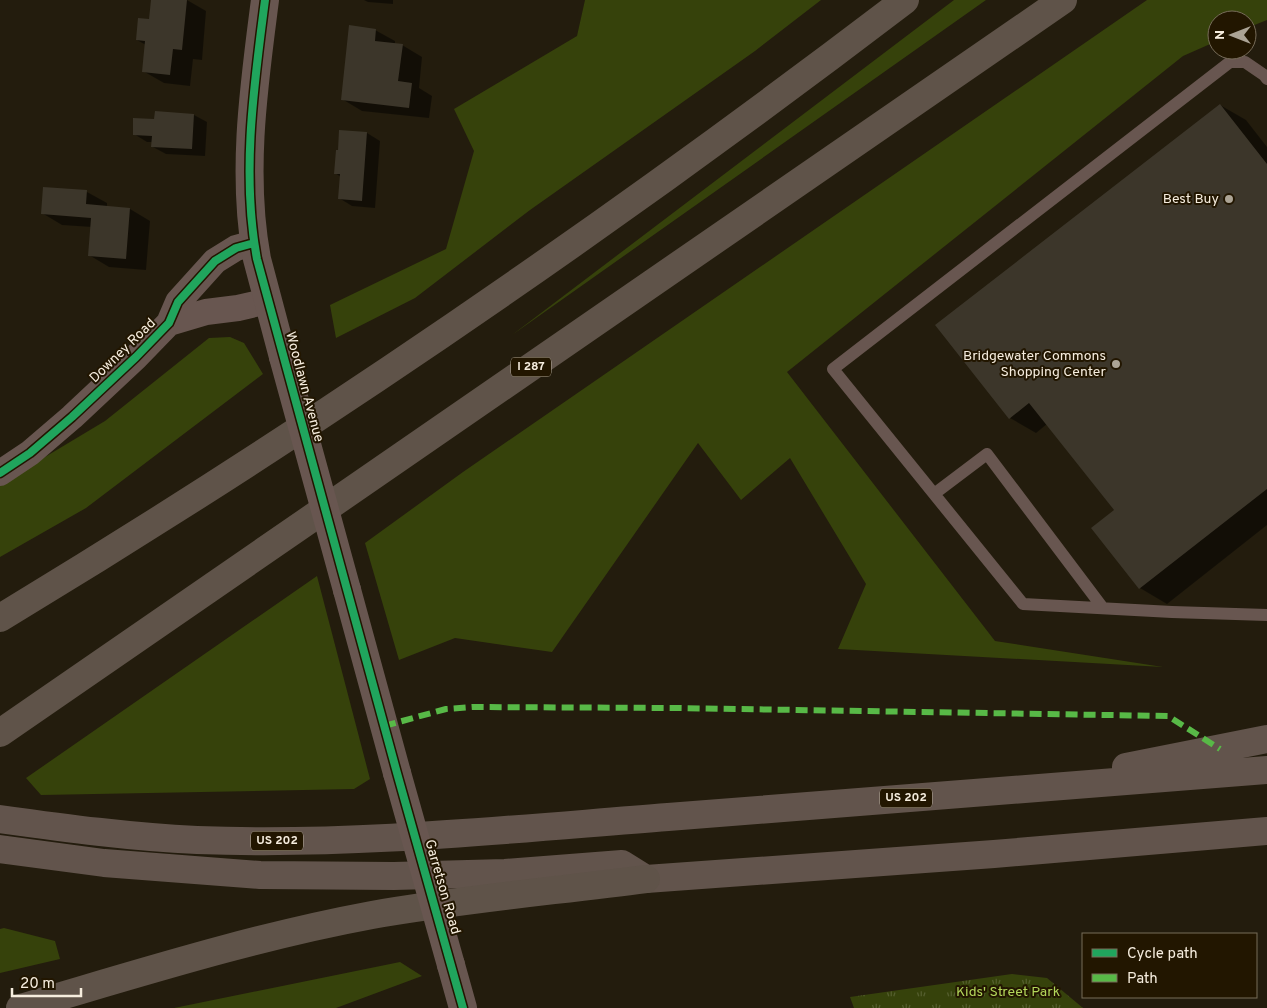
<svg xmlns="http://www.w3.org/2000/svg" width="1267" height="1008" font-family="Overpass,sans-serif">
<defs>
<pattern id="park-tufts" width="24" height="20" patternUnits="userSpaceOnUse" patternTransform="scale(1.25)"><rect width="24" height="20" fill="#36420b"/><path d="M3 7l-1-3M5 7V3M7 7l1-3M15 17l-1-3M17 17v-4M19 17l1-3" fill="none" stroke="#545e2e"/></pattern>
</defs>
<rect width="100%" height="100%" fill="#231c0d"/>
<!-- grass -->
<path fill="#36420b" d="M585,0h236l-66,51 -225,159 -115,88 -79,40 -6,-33 116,-56 28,-98 -20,-42 123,-73z
M954,0h32l-474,335z
M1147,0h120v20l-20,8v-8h-30v21l-34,15 -396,316 208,269 168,26 -325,-18 28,-65 -76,-126 -49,42 -43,-57 -146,209 -97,-14 -56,22 -34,-117 98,-71z
M230,337l14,6 19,31 -177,134 -86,49v-73l105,-63 104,-83z
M317,576l53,203 -16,10 -313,6 -15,-17z
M4,928l51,13 5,18 -60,14v-44z
M400,962l22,14 -86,32h-162z"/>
<!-- park -->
<path fill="url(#park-tufts)" d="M1012,974l35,4 36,30h-229l-4,-11z"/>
<!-- shadow -->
<path fill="#0007" d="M152,0h35l19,11 -4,49 -9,-1 -3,27 -26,-3 -21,-12 3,-26 -9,-5 13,-19z
M364,0h29v4l-25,-2z
M375,30l20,11v4h7l20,12 -3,31 13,8 -3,22 -67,-7 -20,-12z
M1220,105l26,15 21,27v378l-100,79 -27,-16 -47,-60 22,-17 -68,-87 -11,9 -26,-15z
M194,115l13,7 -2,34 -39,-2 -13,-7v-5h-6l-13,-8 21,-14z
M367,133l13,8 -5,67 -23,-2 -13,-8 2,-21 -6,-4z
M87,192l20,11v4l23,2 20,12 -4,49 -37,-3 -20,-12 3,-28 -30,-2 -20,-12z"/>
<!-- building -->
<path fill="#3c362a" d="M151,0h36l-5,50 -9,-1 -3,26 -28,-3 3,-31 -9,-1 2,-22 11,1z
M349,25l27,4 -1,12 28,3 -5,37 14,2 -3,25 -68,-8z
M1220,104l47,60v325l-128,100 -48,-61 23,-18 -85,-107 -20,16 -74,-94z
M155,111l39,3 -2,35 -41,-2 1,-11 -19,-1v-17l21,1z
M339,130l28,2 -5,69 -24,-2 2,-25h-6l2,-24h2z
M43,187l44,3 -1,14 44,4 -4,51 -38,-3 3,-38 -50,-4z"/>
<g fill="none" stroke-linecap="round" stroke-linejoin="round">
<!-- service -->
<path stroke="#685650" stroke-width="12" d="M1267,79l-3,-4 -19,-13h-15l-397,307 190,235 149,8 95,3
M934,494l53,-40 116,154"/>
<!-- minor -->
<path stroke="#685650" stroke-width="26" d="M169,323l37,-11 32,-4 30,-7
M0,473l30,-20 42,-36 64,-60 33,-34 9,-21 37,-41 21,-13 18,-5"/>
<!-- tertiary -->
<path stroke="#685650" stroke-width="28" d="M265,0c-11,85 -24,174 -8,259l26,98
M347,590l50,183
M451,965l12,43"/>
<!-- trunk -->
<path stroke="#62544c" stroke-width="28" d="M1126,767l141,-28
M0,819c65,9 131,18 197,21 157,6 315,-11 471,-23 200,-16 400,-31 599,-47
M0,849l104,14 156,12 134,1 111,-3 117,-9 24,15 348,-25 273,-23"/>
<!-- motorway -->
<path stroke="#5f5349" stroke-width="28" d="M0,618c313,-189 614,-396 905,-618
M0,733l1063,-733
M20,1008c117,-34 233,-71 352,-93 91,-16 183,-24 274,-36"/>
<!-- tertiary-bridge -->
<path stroke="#685650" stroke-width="28" d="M283,357l64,233
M397,773l54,192"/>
<!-- quiet -->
<path stroke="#58b947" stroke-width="6" stroke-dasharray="12 6" stroke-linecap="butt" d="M384,726l62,-17 27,-2 203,1 492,8 52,33"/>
<defs>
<path id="cycleway" d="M265,0c-11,85 -24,174 -8,259l140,514 66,235
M0,473l30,-20 42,-36 64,-60 33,-34 9,-21 37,-41 21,-13 18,-5"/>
</defs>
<!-- cycleway casing -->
<use href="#cycleway" stroke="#221600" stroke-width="11"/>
<!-- cycleway -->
<use href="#cycleway" stroke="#20a55d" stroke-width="8"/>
</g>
<!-- markers -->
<g fill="#aca495" stroke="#221600" stroke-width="2">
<circle cx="1229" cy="199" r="5"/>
<circle cx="1116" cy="364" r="5"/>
</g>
<g text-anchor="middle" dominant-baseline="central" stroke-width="4" stroke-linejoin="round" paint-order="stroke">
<!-- shield labels -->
<g fill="#221600" stroke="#b6ac9b" stroke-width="1">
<rect x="511" y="357.5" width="40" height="19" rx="4"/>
<rect x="880" y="788.5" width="52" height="19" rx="4"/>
<rect x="251" y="831.5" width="52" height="19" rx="4"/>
</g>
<g font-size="12" font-weight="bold" fill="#f6edde">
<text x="531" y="367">I 287</text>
<text x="906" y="798">US 202</text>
<text x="277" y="841">US 202</text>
</g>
<!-- poi labels -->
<g font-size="14" fill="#f6edde" stroke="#221600" text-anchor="end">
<text x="1219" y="199">Best Buy</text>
<text x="1106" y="356">Bridgewater Commons<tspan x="1106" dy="16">Shopping Center</tspan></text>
</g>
<!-- street labels -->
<g font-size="14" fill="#f6edde" stroke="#221600">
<text transform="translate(123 351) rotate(-44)">Downey Road</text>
<text transform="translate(304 387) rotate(75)">Woodlawn Avenue</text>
<text transform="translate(442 887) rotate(74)">Garretson Road</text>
</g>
<!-- park labels -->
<g font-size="14" fill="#b3d75a" stroke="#221600">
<text x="1008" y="992">Kids' Street Park</text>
</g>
</g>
<!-- legend -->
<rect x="1082" y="933" width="175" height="65" fill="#221600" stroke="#776c59"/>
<rect x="1092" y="949" width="25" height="8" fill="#20a55d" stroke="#776c59"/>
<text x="1127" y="958" font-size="15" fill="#f6edde">Cycle path</text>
<rect x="1092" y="974" width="25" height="8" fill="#58b947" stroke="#776c59"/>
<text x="1127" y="983" font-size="15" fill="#f6edde">Path</text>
<!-- north arrow -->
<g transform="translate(1232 35) rotate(270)"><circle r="24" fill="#221600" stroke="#776c59"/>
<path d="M0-4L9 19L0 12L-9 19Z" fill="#aca495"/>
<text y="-8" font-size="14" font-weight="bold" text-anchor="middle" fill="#f6edde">N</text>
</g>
<!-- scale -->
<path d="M12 988v8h69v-8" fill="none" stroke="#f6edde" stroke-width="2.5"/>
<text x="20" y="988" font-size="15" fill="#f6edde" stroke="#221600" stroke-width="4" paint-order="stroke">20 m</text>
</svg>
